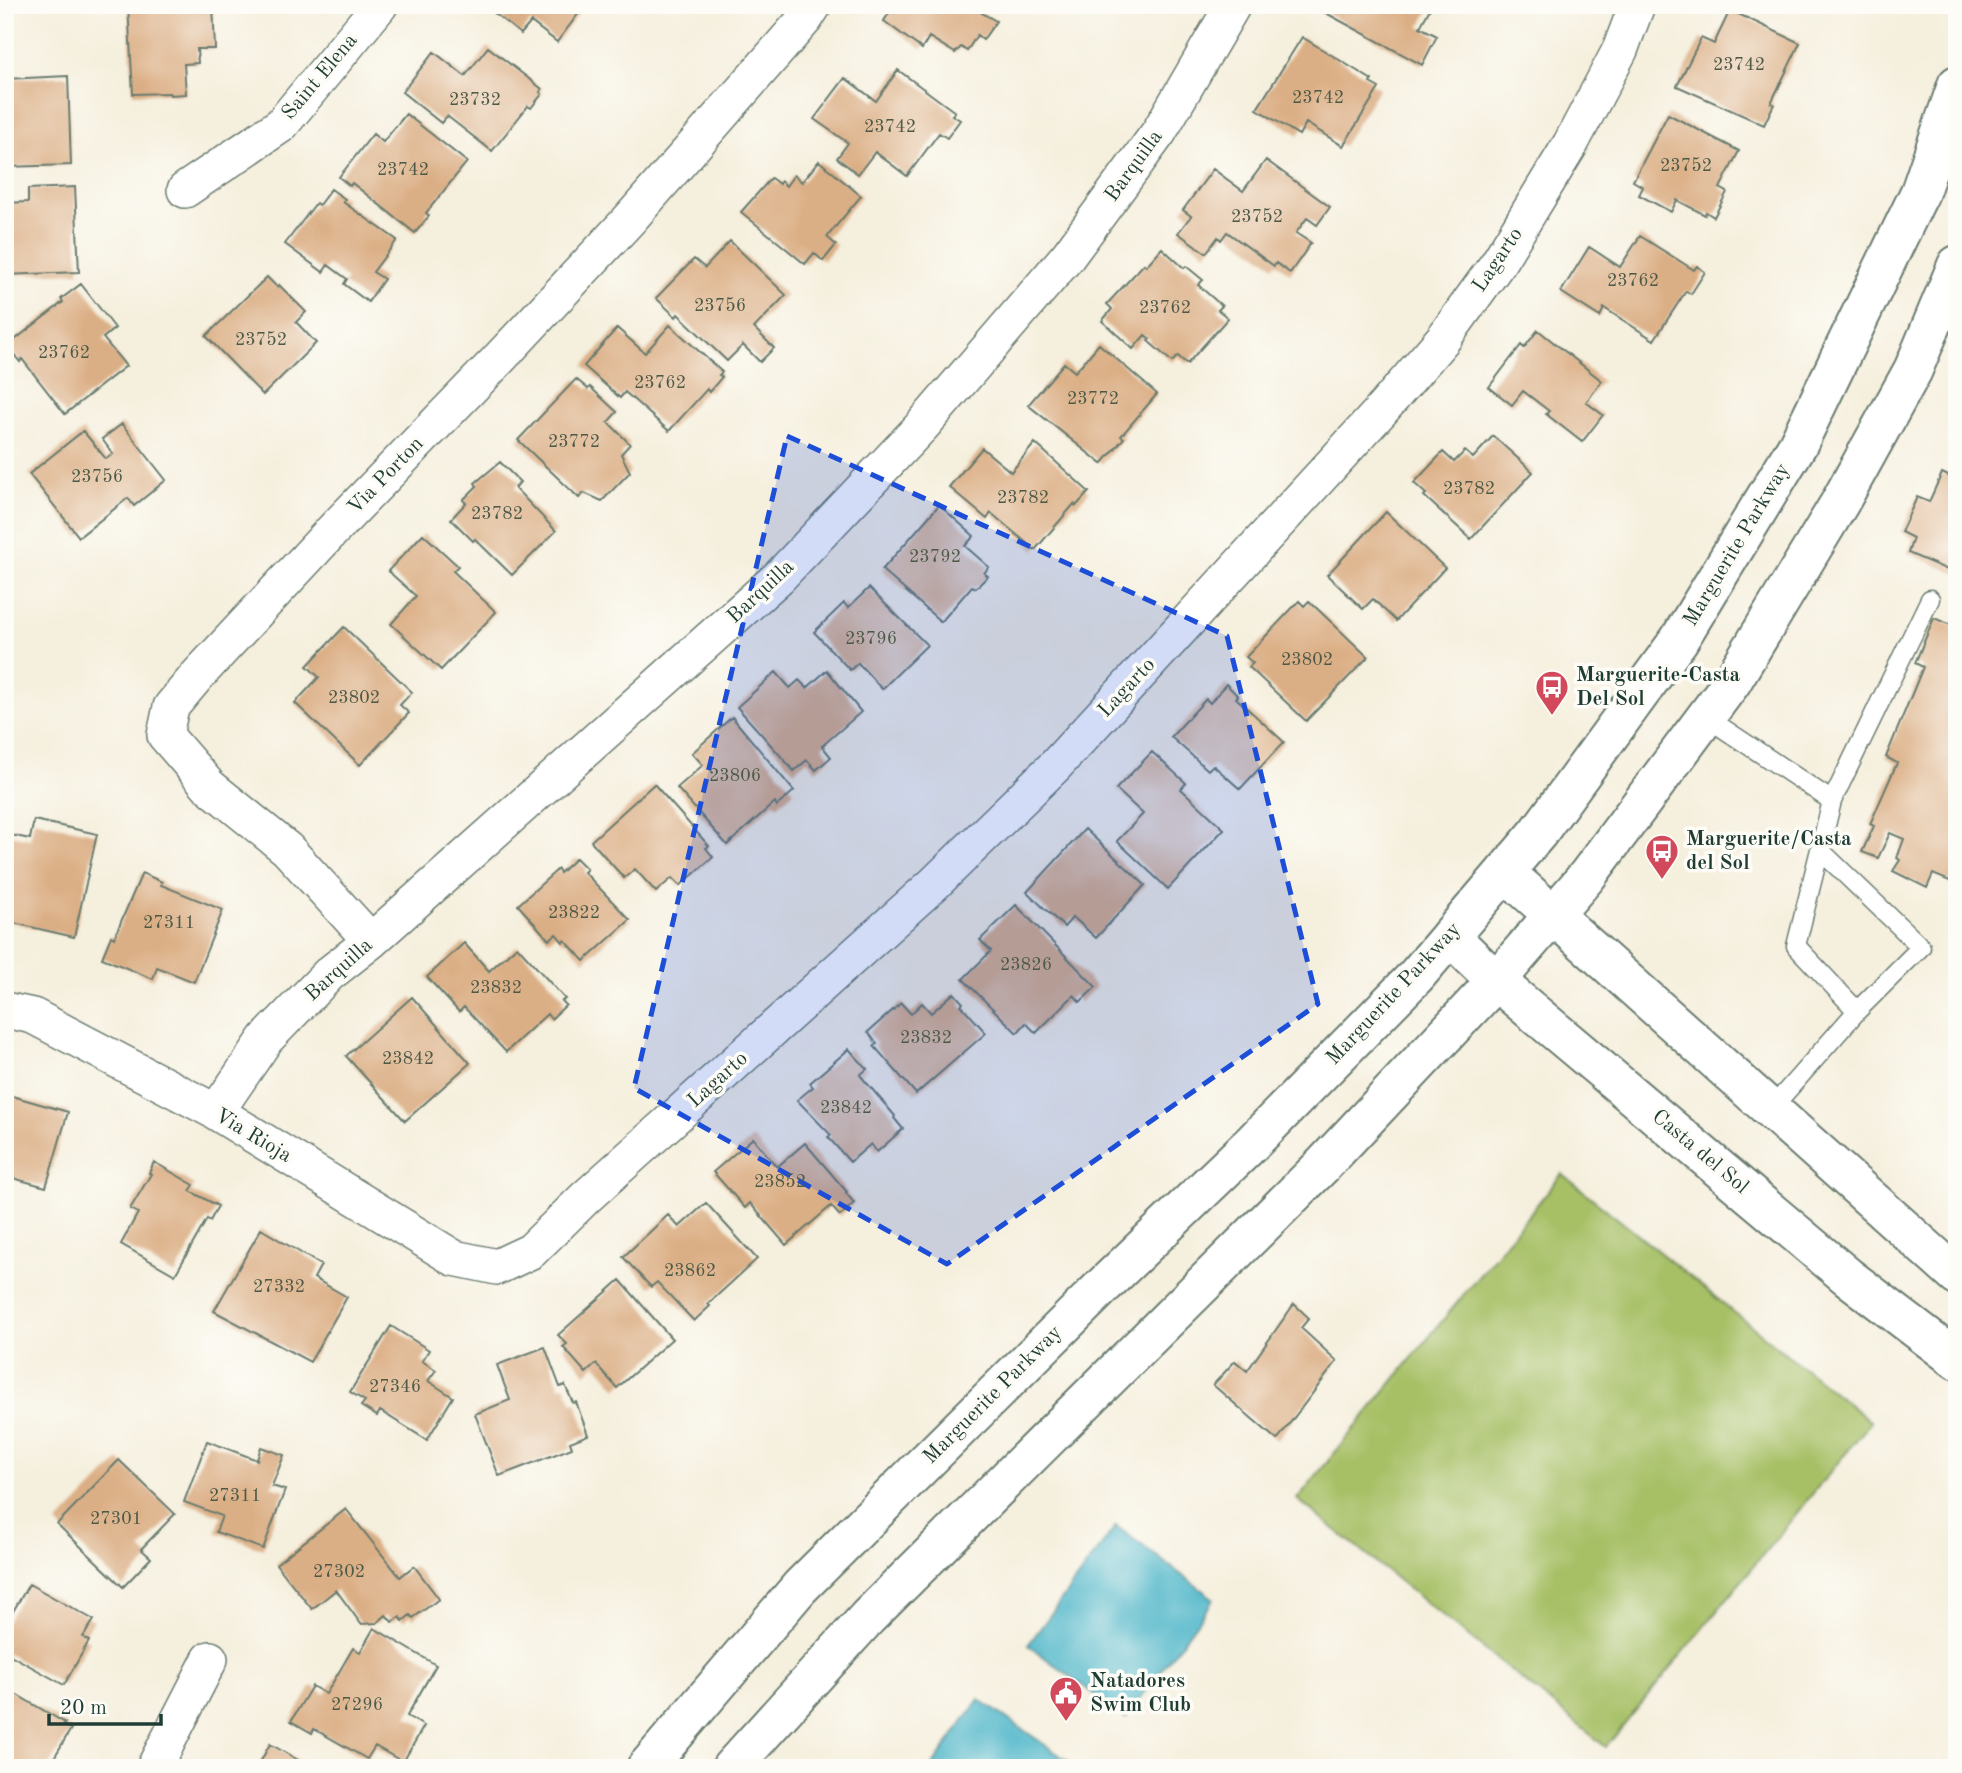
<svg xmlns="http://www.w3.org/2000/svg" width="1962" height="1773" font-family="'Old Standard TT',serif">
<rect width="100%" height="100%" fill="#fdfcf7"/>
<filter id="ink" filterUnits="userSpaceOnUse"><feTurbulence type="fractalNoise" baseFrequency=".0143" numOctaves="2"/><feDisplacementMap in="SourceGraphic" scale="14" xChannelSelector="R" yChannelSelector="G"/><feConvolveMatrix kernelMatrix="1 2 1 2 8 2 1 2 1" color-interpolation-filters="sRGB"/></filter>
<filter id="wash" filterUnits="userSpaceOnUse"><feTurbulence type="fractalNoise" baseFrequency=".00686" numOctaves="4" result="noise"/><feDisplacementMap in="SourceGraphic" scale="28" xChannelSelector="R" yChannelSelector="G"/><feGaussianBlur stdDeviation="1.57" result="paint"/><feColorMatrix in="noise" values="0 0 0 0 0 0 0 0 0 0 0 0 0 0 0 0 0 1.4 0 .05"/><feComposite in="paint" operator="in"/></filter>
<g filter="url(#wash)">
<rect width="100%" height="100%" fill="#f5efdd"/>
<!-- green -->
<path fill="#a7c066" stroke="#637e4d" stroke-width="2" d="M1562,1174l309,248 -265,325 -309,-248z"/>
<!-- water -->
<path fill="#4ab4c8" stroke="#34787e" stroke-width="2" d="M1116,1526l98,73 -88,119 -98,-73z
M979,1699l99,69h-147z"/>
<g id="blocks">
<!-- building -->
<path fill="#dbaf85" d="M128,5h85l2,44h-18l1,14 -14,1 2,30 -16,1v-2l-37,1z
M484,5h101l-28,37 -26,-20 -10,12z
M894,5h93l-5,8 14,8 -13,19 -6,-5 -10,16 -6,-4 -6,6 -26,-16 -7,12 -38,-28z
M1311,5h121l-12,22 17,9 -15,29z
M1730,10l70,33 -29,60 3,1 -10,21 -87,-39 24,-48 13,6z
M1302,37l70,43 -2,3 9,5 -36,58 -37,-23 -7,12 -42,-26z
M488,47l54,42 -2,3 2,2 -11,14 -3,-2 -36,45 -45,-35 -6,7 -39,-31 32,-40 31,24z
M898,70l57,42 -3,3 8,5 -13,18 -8,-5 -32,43 -32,-24 -17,22 -21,-16 11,-15 -34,-24 31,-41 31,23z
M68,76l3,89 -66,2v-88z
M406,114l61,48 -41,51 3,3 -14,17 -63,-50 -2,3 -11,-9 34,-43 10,8z
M1668,114l71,37 -19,37 7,4 -13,25 -8,-5 -1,3 -28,-15 -6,12 -32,-17 4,-8 -10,-6z
M1266,160l64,47 -13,18 -10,-7 -11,15 15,10 -21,30 -14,-10 -2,3 -47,-34 -6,8 -3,-3 -12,16 -28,-20 13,-17 -8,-6 30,-41 30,22z
M819,161l42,35 -34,41 9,8 -13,16 -9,-8 -9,11 -64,-52 30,-34 8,6 2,-3 5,5 8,-11 8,7z
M75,187l4,85 -74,3v-72l23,-1v-13z
M331,189l14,10 -2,3 54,38 -24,32 11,7 -16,23 -24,-18 3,-5 -19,-14 -5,7 -38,-28 31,-41 3,2z
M1640,236l54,34 3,-4 8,6 -14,22 -5,-3 -32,49 -50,-32 -4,9 -39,-25 28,-45 31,20z
M730,241l56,54 -32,33 20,20 -14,14 -17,-17 -16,16 -49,-47 -2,3 -20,-19 38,-39 11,9z
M1162,248l22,20 2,-2 17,14 -5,5 24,21 -4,4 10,8 -41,46 -9,-8 -6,6 -24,-21 2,-2 -5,-4 -12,14 -31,-28 10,-12 -5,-5 37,-40 2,2z
M267,277l10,10 2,-2 27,27 -10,10 20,21 -53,52 -57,-59z
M81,284l34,44 -12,10 23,28 -61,48 -43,-55 -2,3 -13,-16 56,-44 -2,-3z
M670,325l52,47 -3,3 3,2 -13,15 -2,-3 -38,42 -44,-39 -5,6 -36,-32 33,-38 28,25z
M1538,330l64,51 -16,21 17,13 -21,27 -36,-28 3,-3 -26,-20 -11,14 -23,-18 32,-42 3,3z
M1099,344l58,50 -36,42 3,2 -22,26 -74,-59 36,-42 11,9z
M576,379l12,10 2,-2 27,25 -9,10 22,22 -9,10 9,18 -28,29 -18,-8 -5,5 -61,-58z
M122,424l44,56 -32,26 -6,-8 -49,39 -50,-63 54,-43 23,28 7,-5 -11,-15z
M1493,436l40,36 -62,67 -47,-43 2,-2 -12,-11 29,-31 11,10 11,-11 8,7z
M1035,443l54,49 -13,14 -2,-2 -39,46 -44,-37 -4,6 -38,-32 33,-39 29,24z
M500,462l20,20 -5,6 41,43 -44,44 -37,-36 -2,2 -22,-22 15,-16 -3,-3 14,-14 -2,-3z
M1942,473l15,7v94l-49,-21 5,-15 -12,-6 16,-35 12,5z
M939,505l35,31 -9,10 24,21 -5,6 4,3 -12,12 -4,-2 -31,36 -59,-52z
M1386,512l59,56 -49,53 -23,-22 -10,10 -36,-34z
M423,534l35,32 -5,5 43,41 -55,58 -50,-46 25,-28 -28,-25z
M869,588l58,57 -45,44 -24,-26 -8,7 -36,-38 30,-29 4,5z
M1299,601l5,5 5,-5 59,56 -62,64 -57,-54 4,-4 -7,-6z
M1934,618l19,8 4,-7v265l-24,-10 -6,14 -34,-17 7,-11 -3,-2 7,-19 -14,-6 -12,25 -16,-6 12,-26 -4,-2 27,-61 -11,-6 37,-90 -8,-4z
M344,627l68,65 -12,13 9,8 -49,52 -65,-62 24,-26 -12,-11z
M827,670l34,42 -39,34 9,11 -15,13 -9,-10 -13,11 -57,-64 39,-35 14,16 9,-8 8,8z
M1226,684l12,12 -2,2 48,44 -44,47 -27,-24 -5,5 -37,-33 35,-38 4,4z
M732,717l62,74 -17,15 -2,-4 -48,43 -50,-57 26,-23 -11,-12z
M1152,752l34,31 -5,6 43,40 -56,60 -51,-48 26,-27 -27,-25z
M654,784l55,62 -3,2 7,9 -33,29 -8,-8 -16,14 -21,-23 -11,9 -33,-37z
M34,820l63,14 -23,103 -69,-16 1,-87 24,5z
M1085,829l60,56 -49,53 -23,-21 -9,10 -37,-35z
M576,858l11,11 -3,3 46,48 -46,41 -19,-21 -2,2 -7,-8 -7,6 -31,-35 40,-36 2,4z
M142,873l20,9 -1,3 62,25 -29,72 -37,-15 -4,12 -51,-21 9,-22 3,2z
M1016,905l80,82 -16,15 -6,-7 -38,38 -10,-10 -9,10 -54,-54 28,-28 -11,-11z
M464,943l25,28 28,-25 48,53 -3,2 4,4 -15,14 -4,-5 -41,38 -42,-45 -5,5 -32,-35z
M954,993l9,10 -2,2 25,28 -70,61 -42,-48 3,-2 -9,-12 33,-29 10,11 11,-11 9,10z
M412,997l58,66 -65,58 -59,-65z
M849,1049l18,20 -7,6 35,41 -1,2 9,11 -26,23 -6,-8 -21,18 -22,-25 3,-2 -34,-35 16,-13 -3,-4z
M5,1094l63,18 -22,75 -41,-11z
M753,1138l24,29 28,-24 42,49 -1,1 8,10 -14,13 -9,-10 -45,39 -36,-42 -5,5 -32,-36z
M154,1162l40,23 -4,6 28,15 -8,15 -3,-2 -32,56 -54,-31 17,-31 -8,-4 21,-35 -2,-1z
M706,1203l51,56 -49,45 2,2 -16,15 -37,-39 -6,5 -28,-30 45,-42 11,12z
M261,1229l60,36 -7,13 33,19 -37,65 -96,-51z
M620,1280l52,59 -55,49 -21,-24 -10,9 -23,-26 4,-3 -9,-9z
M1294,1304l15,14 -8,10 36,33 -60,79 -64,-55 22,-24 12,10z
M391,1326l38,24 -7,11 14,9 -8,11 25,16 -26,43 -47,-29 -3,5 -16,-10 4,-5 -15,-9z
M545,1347l15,40 5,-2 8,18 3,-1 12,33 -18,7 2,6 -73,28 -24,-62 35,-14 -13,-35z
M207,1441l50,19 4,-13 23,8 -12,31 13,4 -22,59 -47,-17 6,-16 -38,-14z
M119,1460l56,54 -34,35 10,9 -28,29 -66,-63z
M346,1509l54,68 14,-11 25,33 -26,19 -3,-3 -7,6 -3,-4 -8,5 -6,-7 -9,8 -16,1 -25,-34 -24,19 -36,-45z
M29,1584l65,36 -11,17 6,4 -25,44 -59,-33v-27z
M374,1628l62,37 -29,51 17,10 -21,36 -28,-16 -8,13 -53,-30 -2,4 -21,-12 21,-35 14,8 27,-46 7,4z
M7,1689l58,34 -2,2 8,4 -23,39h-43z
M270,1744l42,24h-55z"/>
</g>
</g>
<g filter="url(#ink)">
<use href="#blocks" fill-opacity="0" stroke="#6a7b6f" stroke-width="2"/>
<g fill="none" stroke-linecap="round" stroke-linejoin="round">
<defs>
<path id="service" d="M1706,717l126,84 -36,145 61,65 -87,99
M1832,801l98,-202
M1820,850l101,97 -64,64"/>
<path id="minor" d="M185,190l96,-65 99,-120
M371,941l-84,-92 -78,-63 -44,-51 6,-28 26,-31 134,-144 165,-170 133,-142 176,-201 9,-14
M5,1010l28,6 183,96 238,146 43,9 34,-16 54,-53 350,-315 120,-117 324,-353 64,-74 55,-76 72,-118 50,-95 17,-45
M216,1112l50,-73 63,-65 42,-33 408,-364 143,-151 146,-170 91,-124 74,-127
M154,1768l56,-109"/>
<path id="tertiary" d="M1505,872l452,404
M1450,936l46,45 352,296 109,83"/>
<path id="primary" d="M646,1768l154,-181 303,-301 148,-142 165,-168 122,-143 141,-193 119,-196 122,-252 37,-107
M731,1768l137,-151 455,-452 173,-184 91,-105 144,-193 108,-179 74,-134 44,-105"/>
</defs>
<!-- service casing -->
<use href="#service" stroke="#6a7b6f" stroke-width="21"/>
<!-- minor casing -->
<use href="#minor" stroke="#6a7b6f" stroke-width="38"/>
<!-- tertiary casing -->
<use href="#tertiary" stroke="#6a7b6f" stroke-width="42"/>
<!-- primary casing -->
<use href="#primary" stroke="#6a7b6f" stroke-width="42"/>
<!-- service -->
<use href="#service" stroke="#fff" stroke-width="18"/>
<!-- minor -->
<use href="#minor" stroke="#fff" stroke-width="35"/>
<!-- tertiary -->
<use href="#tertiary" stroke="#fff" stroke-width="38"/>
<!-- primary -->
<use href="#primary" stroke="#fff" stroke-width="38"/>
</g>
</g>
<!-- marked area -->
<path fill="#1d4ed8" fill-opacity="0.2" stroke="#1d4ed8" stroke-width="5" stroke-dasharray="14 9" stroke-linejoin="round" d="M787,436l440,200 91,368 -371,260 -313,-176z"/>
<!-- icons -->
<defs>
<symbol id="bus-pin" viewBox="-11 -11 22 30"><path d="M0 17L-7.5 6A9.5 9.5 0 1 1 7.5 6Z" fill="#d1495b" stroke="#fdfcf7"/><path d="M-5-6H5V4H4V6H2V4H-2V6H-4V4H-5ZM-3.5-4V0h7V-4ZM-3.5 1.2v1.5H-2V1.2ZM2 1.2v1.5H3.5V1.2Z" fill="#fff"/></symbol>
<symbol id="civic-pin" viewBox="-11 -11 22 30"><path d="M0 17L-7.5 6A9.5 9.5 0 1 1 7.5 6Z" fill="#d1495b" stroke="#fdfcf7"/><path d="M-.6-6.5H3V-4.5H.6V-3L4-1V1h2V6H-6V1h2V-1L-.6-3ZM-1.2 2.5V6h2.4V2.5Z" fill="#fff"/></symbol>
</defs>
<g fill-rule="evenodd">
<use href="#bus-pin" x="1533" y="668" width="38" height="52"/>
<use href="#bus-pin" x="1643" y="832" width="38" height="52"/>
<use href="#civic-pin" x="1047" y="1674" width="38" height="52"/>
</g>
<g text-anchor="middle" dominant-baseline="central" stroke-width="7" stroke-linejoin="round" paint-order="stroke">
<!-- number labels -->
<g font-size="18" fill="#4e5a48">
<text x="1739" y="65">23742</text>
<text x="1318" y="98">23742</text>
<text x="475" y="100">23732</text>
<text x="890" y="127">23742</text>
<text x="1686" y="166">23752</text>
<text x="403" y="170">23742</text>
<text x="1257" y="217">23752</text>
<text x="1633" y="281">23762</text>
<text x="720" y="306">23756</text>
<text x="1165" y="308">23762</text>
<text x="261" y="340">23752</text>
<text x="64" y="353">23762</text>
<text x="660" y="383">23762</text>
<text x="1093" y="399">23772</text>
<text x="574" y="442">23772</text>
<text x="97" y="477">23756</text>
<text x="1469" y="489">23782</text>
<text x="1023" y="498">23782</text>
<text x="497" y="514">23782</text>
<text x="935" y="557">23792</text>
<text x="871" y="639">23796</text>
<text x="1307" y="660">23802</text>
<text x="354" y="698">23802</text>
<text x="735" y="776">23806</text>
<text x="574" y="913">23822</text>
<text x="169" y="923">27311</text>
<text x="1026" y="965">23826</text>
<text x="496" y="988">23832</text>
<text x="926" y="1038">23832</text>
<text x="408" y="1059">23842</text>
<text x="846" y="1108">23842</text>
<text x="780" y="1182">23852</text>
<text x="690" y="1271">23862</text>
<text x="279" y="1287">27332</text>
<text x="395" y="1387">27346</text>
<text x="235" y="1496">27311</text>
<text x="116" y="1519">27301</text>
<text x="339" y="1572">27302</text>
<text x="357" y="1705">27296</text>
</g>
<!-- street labels -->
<g font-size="21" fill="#1f3d34" stroke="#fdfcf7">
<text transform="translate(320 77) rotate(-50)">Saint Elena</text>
<text transform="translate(1134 166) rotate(-54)">Barquilla</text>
<text transform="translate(1498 260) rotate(-56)">Lagarto</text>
<text transform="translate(386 476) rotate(-46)">Via Porton</text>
<text transform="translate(1737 545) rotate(-59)">Marguerite Parkway</text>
<text transform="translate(761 592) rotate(-43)">Barquilla</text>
<text transform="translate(1127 688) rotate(-47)">Lagarto</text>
<text transform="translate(339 970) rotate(-42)">Barquilla</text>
<text transform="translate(1394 994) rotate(-47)">Marguerite Parkway</text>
<text transform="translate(718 1080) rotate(-42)">Lagarto</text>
<text transform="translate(253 1136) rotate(31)">Via Rioja</text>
<text transform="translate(1700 1152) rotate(40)">Casta del Sol</text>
<text transform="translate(993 1395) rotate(-45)">Marguerite Parkway</text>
</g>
<!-- poi labels -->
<g font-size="21" font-weight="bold" fill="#1f3d34" stroke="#fdfcf7" text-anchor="start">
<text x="1576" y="675">Marguerite-Casta<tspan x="1576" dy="24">Del Sol</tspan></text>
<text x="1686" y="839">Marguerite/Casta<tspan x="1686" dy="24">del Sol</tspan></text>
<text x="1090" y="1681">Natadores<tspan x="1090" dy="24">Swim Club</tspan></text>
</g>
</g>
<!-- margin -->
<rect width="1962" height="1773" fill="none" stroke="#fdfcf7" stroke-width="28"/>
<!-- scale -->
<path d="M49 1714v10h112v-10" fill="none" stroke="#1f3d34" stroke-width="3.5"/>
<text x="60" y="1714" font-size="21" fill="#1f3d34" stroke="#fdfcf7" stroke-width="5" paint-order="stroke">20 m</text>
</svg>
